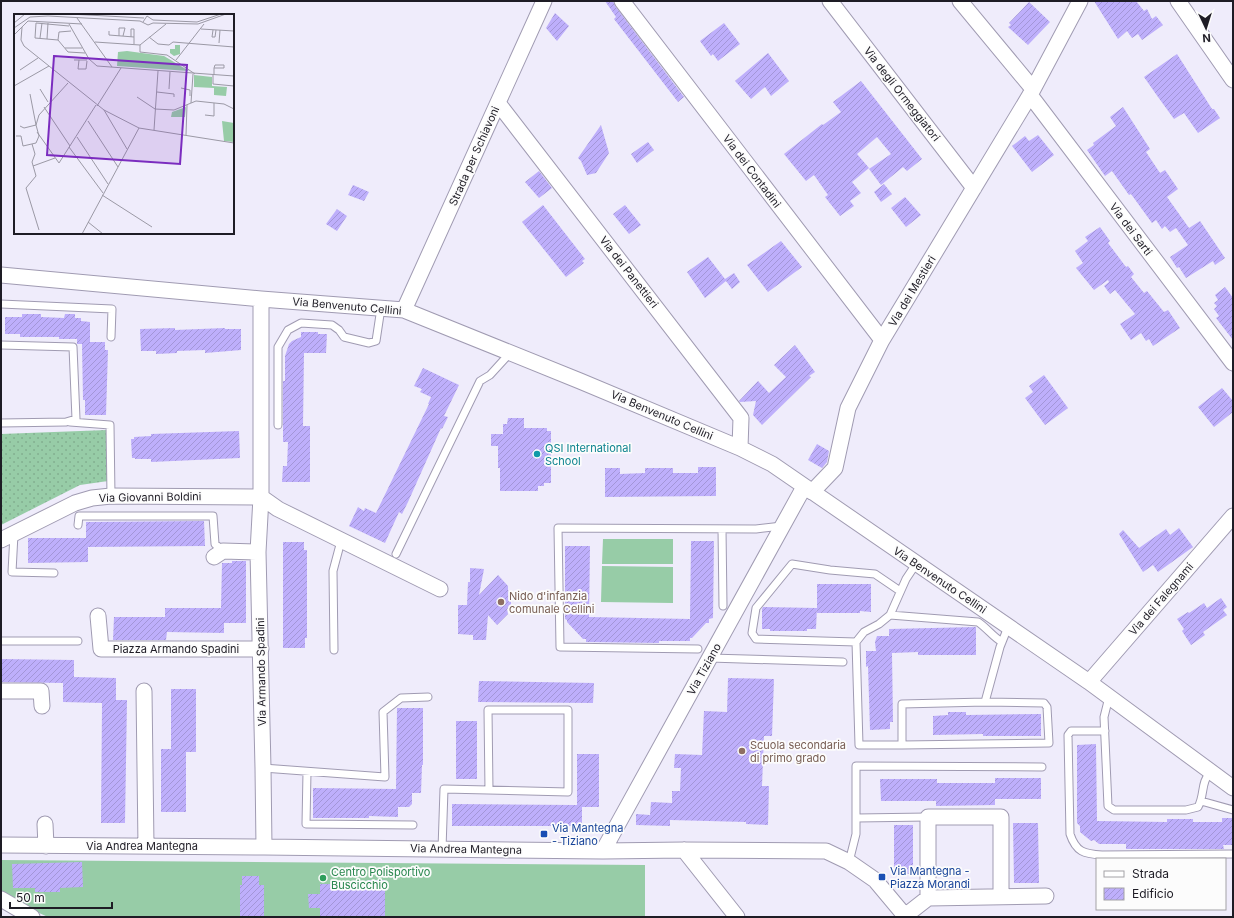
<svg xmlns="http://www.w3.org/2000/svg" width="1234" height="918" font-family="Inter,sans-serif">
<defs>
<pattern id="grass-dots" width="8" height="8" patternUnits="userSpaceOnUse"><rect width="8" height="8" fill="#97cca7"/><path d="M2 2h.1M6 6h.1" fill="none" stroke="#82af90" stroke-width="1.8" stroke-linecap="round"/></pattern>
<pattern id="building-hatch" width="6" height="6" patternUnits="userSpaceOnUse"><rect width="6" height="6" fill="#beaffb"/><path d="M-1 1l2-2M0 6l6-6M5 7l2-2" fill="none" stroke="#a396d7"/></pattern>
</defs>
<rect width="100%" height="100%" fill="#efecfb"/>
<!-- grass -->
<path fill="url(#grass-dots)" d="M107,430l1,51 -28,4 -79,40v-91z"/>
<!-- pitch -->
<path fill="#97cca7" d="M603,539h70v25h-71z
M602,566l71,1v36l-72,-1z
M1,860l644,5v52h-597l-20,-9 -27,-17z"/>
<!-- building -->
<path fill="url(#building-hatch)" d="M605,1h8l2,5 69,91 -6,5 -64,-83 2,-2z
M1094,1h42l8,10 3,-2 5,10 4,-3 7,9 -21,15 -4,-6 -6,4 -5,-7 -9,8z
M1029,2l21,20 -22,23 -20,-18 3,-2 -2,-2z
M555,13l14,13 -12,15 -11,-13z
M724,23l16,21 -22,17 -5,-7 -2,2 -11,-15z
M768,53l21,28 -18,15 -6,-9 -14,12 -16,-18z
M1177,54l35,55h2l6,9 -22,15 -14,-20 -10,6 -16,-22 -14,-20z
M861,81l61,78 -15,12 -4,-4 -22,18 -12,-16 22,-15 -14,-17 -20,17 12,14 -17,14 9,11 -11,8 4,5 -14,10 -15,-19 3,-2 -14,-20 -8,6 -22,-27 38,-30 1,1 18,-13 -8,-10z
M1123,107l27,42 -4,3 14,21 5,-3 13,19 -11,8 22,31 11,-7 25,37 -10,7 -2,-4 -27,17 -7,-11 -2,1 -7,-11 18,-12 -12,-17 -6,4 -5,-6 -3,3 -6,-9 -4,3 -21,-29 -2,1 -17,-24 -7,5 -18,-26 7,-5 -1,-2 23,-17 -6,-9z
M601,125l8,28 -13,20 -9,2 -6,-14 -3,-3z
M1038,135l16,20 -22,17 -20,-26 13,-10 4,5z
M648,142l6,8 -17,13 -6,-9z
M539,171l13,17 -13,10 -14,-16z
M884,184l8,10 -11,8 -7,-10z
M353,185l16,7 -5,9 -16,-6z
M905,197l16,18 -15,12 -15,-19z
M543,205l42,54 -3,2 2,2 -18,14 -44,-55z
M625,205l16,20 -12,9 -16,-20z
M337,209l10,7 -10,15 -11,-7z
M1100,227l10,14 -2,2 18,24 2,-1 6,8 -3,3 13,16 3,-2 17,21 4,-2 12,18 -27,18 -4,-7 -3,2 -5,-8 -10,7 -11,-16 15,-10 -20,-24 -5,4 -6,-8 5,-4 -1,-2 -14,10 -18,-22 7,-5 -8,-12 13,-10 -3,-4z
M781,241l21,26 -34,25 -21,-27z
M708,257l17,22 9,-6 6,9 -8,7 -6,-8 -21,17 -18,-26z
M1225,287l8,11v42l-17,-22 3,-2 -5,-7 3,-3 -3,-3 4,-3 -3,-5z
M22,314h19v3l23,1 1,-4h10v4h6v3l9,1v20h15v8h3l-2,65h-21v-15h-2l-1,-56h-5v-5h-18v-2h-39v-3h-15v-17h17z
M175,328v2l50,-2v1h16v21l-36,3v-3l-28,1v2l-21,1v-3h-15l-1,-22z
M301,332h17v2h9l-1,19h-22l-1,73h7v56h-28l1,-16h4l1,-24h-5v-61h2v-25l4,-12 3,-3 9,-4z
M795,345l20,27 -6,4 2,1 -49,48 -9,-10 3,-14 -16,1 -1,-1 19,-20 11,12 17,-16 -12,-12z
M423,368l36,17 -15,31 4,1 -6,12 -1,-1 -33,74 -6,12 -3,-2 -14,31 -36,-17 9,-19 6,4 1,-3 11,5 53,-109h-1l3,-7 -11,-5 2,-3 -8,-3z
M1044,375l24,33 -23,17 -20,-27 8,-6 -4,-6z
M1222,388l11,13v11l-19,15 -16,-20z
M508,418h16v10h23v3h4v52h-7v3h-6v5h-38v-23h-2v-22h-7v-12h12v-10h4z
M239,431l1,27 -89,4v-3h-16v-1h-3l-1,-19h3v-2l17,-1v-2z
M817,444l12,7 -2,11 -5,6 -14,-8z
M698,467h18v29l-111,1v-29h15v6l25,-1v-5h28v5h25z
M204,521l1,25 -117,1v15l-60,1v-25h58v-16z
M1179,528l14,19 -35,25 -5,-7 -10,7 -24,-38 4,-4 16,18 27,-19 4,6z
M691,541h23l-1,77 -4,1v4h-3l-14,15h-2v3h-31v2l-73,-1v-3h-3l-16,-17v-2l-2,-1v-73h25l-1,71 101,2z
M283,542h21v8h3v88h-2v10h-22z
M232,561h14v62h-22v10l-57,-1 -1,8h-53l1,-23h51v-9h56l1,-45h10z
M470,568l14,1 -5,26 19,-20 10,11v4l3,4v13l-4,2 1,5 -11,11 -9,-10 -2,25h-13v-5l-15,-1v-29h9l1,-23h2z
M817,584h54v28l-11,-1v2h-43z
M1221,598l6,9 -4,3 4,5 -24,17 2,3 -14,10 -9,-14 2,-2 -7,-10 11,-7 1,1 15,-10 3,5z
M763,607l54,1 -1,21h-9v2h-37v-2h-8v-20z
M976,627v28h-58v-3l-26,1 1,69h-3v7l-20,1 -2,-64 -2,1v-16h10l-1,-9 2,-6h12v-7z
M1,659l73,1v17l42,1v22h11l-2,123h-24l1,-120 -39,-1v-19l-62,-1z
M728,678l46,1 -2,57h-8l-2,50h7l-1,39 -22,-1v-2l-76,-2v6l-34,-1v-11l14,1 1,-13 21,1v-12h8l1,-23h-7l1,-14 27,1 2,-44 23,1z
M479,681l115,2 -1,20 -115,-1z
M171,689h25v63h-10v60h-25v-63h10z
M397,708h26v57h-1l-1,28h-9v11l-3,3h-11v10l-29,-1v2h-56v-30l83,1z
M948,712h18v3l75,-1v22h-58v-2l-50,1v-19l15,-1z
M456,721h21v58h-21z
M1096,744l1,77 70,1v-3h26v3h29v-4h11v27h-10l1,4h-98v-5h-27l-5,-4 -3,1 -11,-9v-6l-3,-3v-78z
M577,754h22v53h-17v19h-130v-22l125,1z
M995,778h46v21h-46v6l-59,1v-5h-55l-1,-22h57v4h58z
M1013,823h25l1,60h-25z
M894,825h19v49h-19z
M82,862l1,25 -23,1v4h-25v-4h-22l-1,-24z
M242,876h17v9h5v32h-24v-32h2z
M368,880h17v37h-65v-9h-11l-1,-14h12v-10h48z"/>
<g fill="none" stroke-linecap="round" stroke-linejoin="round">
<defs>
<path id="lane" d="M1,304l111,5 -1,28
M1,345l72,2 3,72 -10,3 -65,1
M70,422l40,3 1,71
M278,425v-78l10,-17 13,-7 31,2 7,5 5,7 25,6 7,-2 5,-33
M78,525l1,-9h134l2,28 8,7
M722,529l1,77
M14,534l-2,38 42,1
M396,554l84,-173 10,-6 20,-22
M916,564l-10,15 -16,36 -11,9 -15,8 -8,10 3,103h43v-41l83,-2 15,-55 8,-20
M890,615l88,7c9,6 15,15 24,20
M1,641h77
M856,642l-100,-3 -4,-6 4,-25 36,-44 38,6 45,4 25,17
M698,649l-138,-2 -2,-119 198,1 26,-3
M334,650l-1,-79 8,-30
M710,658l133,4
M1109,697l-5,20 4,89 6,4h72l12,-3c7,-12 2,-24 13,-36
M1105,731h-34l-3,4 2,99c6,18 14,20 32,21l131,-1
M902,745l147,-2 -2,-36 -3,-4 -59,-1
M263,768l122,9 -2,-65 18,-14 27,-1
M307,772l-1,52 107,1
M1201,801l32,9
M857,818l71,-1
M442,849l2,-60 124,3v-82h-80l1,80
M849,862l7,-28v-68l186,1"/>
<path id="street" d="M622,1l260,339
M830,1l144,187
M960,1l73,88
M1178,1l55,79
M1030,95l203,268
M498,103l243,315 -1,30
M1,275l260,24 143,11 176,71 160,67 32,16 317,218 144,106
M261,299v198l-3,55 5,216 1,79
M404,310l140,-309
M812,492l23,-24 13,-60 34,-68 148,-245 50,-94
M1,540l74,-37 17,-5 19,-2 150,1 17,12 162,80
M214,557l9,-6 35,1
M98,616l3,33h160
M1089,682l144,-166
M1,691h40l1,15
M144,691l2,155
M45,824l1,22
M1,845l263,2 339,4 81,-1 142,1 23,11 26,18 31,37
M684,850l53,67
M603,851l201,-364
M928,898v-81h73v79
M1,899l31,18
M905,916l23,-18 118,-2"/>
</defs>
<!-- lane casing -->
<use href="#lane" stroke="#a09bb2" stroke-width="9"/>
<!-- street casing -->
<use href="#street" stroke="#a09bb2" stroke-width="17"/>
<!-- lane -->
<use href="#lane" stroke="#fff" stroke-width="7"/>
<!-- street -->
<use href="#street" stroke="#fff" stroke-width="15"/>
</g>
<!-- markers -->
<circle fill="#0f9aa8" stroke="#fcfcfc" stroke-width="1.5" cx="537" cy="454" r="4"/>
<g fill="#8d6e63" stroke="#fcfcfc" stroke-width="1.5">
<circle cx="501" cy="602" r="4"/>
<circle cx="742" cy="751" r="4"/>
</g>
<g fill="#1a4fb4" stroke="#fcfcfc" stroke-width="1.5">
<rect x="540" y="830" width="8" height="8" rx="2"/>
<rect x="878" y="873" width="8" height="8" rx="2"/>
</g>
<circle fill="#2e9e5b" stroke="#fcfcfc" stroke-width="1.5" cx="323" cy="878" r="4"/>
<g text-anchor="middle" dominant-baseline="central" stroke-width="3.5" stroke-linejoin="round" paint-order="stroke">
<!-- street labels -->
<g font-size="11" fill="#1e1c25" stroke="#fcfcfc">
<text transform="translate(902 94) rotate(52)">Via degli Ormeggiatori</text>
<text transform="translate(474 156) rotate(-66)">Strada per Schiavoni</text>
<text transform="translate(752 171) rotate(53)">Via dei Contadini</text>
<text transform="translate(1131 229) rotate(53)">Via dei Sarti</text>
<text transform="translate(629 272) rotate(52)">Via dei Panettieri</text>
<text transform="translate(912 291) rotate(-59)">Via dei Mestieri</text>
<text transform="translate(347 306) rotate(5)">Via Benvenuto Cellini</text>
<text transform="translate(662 415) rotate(23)">Via Benvenuto Cellini</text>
<text transform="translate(150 497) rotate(-1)">Via Giovanni Boldini</text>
<text transform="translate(940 580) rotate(34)">Via Benvenuto Cellini</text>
<text transform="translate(1161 599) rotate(-49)">Via dei Falegnami</text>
<text x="176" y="649">Piazza Armando Spadini</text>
<text transform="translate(704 669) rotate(-61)">Via Tiziano</text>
<text transform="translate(261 672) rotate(-91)">Via Armando Spadini</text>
<text x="142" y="846">Via Andrea Mantegna</text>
<text transform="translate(466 849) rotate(1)">Via Andrea Mantegna</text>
</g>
<!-- culture labels -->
<g font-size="11" fill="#0d838f" stroke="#fcfcfc" text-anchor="start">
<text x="545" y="448">QSI International<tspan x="545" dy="13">School</tspan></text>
</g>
<!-- education labels -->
<g font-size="11" fill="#785e54" stroke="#fcfcfc" text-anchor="start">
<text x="509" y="596">Nido d'infanzia<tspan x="509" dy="13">comunale Cellini</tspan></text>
<text x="750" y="745">Scuola secondaria<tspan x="750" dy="13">di primo grado</tspan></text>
</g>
<!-- transit labels -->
<g font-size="11" fill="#164399" stroke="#fcfcfc" text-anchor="start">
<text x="552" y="828">Via Mantegna<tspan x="552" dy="13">- Tiziano</tspan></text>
<text x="890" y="871">Via Mantegna -<tspan x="890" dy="13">Piazza Morandi</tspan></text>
</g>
<!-- leisure labels -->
<g font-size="11" fill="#27864d" stroke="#fcfcfc" text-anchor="start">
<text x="331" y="872">Centro Polisportivo<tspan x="331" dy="13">Buscicchio</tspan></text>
</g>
</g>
<!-- overview -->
<g transform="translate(14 14)">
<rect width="220" height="220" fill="#efecfb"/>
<path d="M161,31h5v9l-6,2 -4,-3v-4h5zM180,61l18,2v9l15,1 -1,9 -12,-1v-7l-20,-1zM172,93l-1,10h-14l1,-5zM208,107l12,2v19l-10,-1z" fill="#97cca7"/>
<path d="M113,37l37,5 25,15 -72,-5 1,-14z" fill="#97cca7"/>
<path fill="none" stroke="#9b99a5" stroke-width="1" d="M55,0l75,4M34,2l92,5 8,4 5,-2 45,1 28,-10M63,4l35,49M129,8l4,-6 6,4 44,2 24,-8M0,9l11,-9M55,10l20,35 8,7 137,10M55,12l-33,-3 -1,15 23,2 10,12 17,1M8,13l-1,13 3,6 80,64 35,18 95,15M0,14l16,-11 18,-1M187,15l33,2M199,16l-1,7h3l1,-7M95,17v4l25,2v7M0,21l14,-14 54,3M105,22v-8h6l-2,8M117,23v-8h3v8M135,23l9,7 11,1 4,-3 61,5M26,24l2,-15M33,25l1,-16M44,26l1,-8 12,-1M81,28l45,3M205,29l1,-13M126,31v7l27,3 28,19M126,31l26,-21M51,34h17M60,46h13M65,46l-1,9h8l1,-8M162,46l28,-36M6,56l18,-12M199,61v9l21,2M200,61v-7h10v-3h-9l-1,3M0,72l35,-20M167,74l9,2v6M26,75l8,13M155,75l1,-17M143,78l17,2v3M123,83l18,12 19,1 22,-9 28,3 10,5M177,89l2,-29M83,92l24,-38M30,93l26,39M90,96l23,39M191,101l9,1v-13M74,107l30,46M6,112l4,2 12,-3 -6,-31M140,116l4,-59M23,118l22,31 37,-58M172,121l1,-30M2,122h5l2,10 13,-3 3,-7 -3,-11 3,-10 29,-32M63,123l31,47M18,130l3,10 -3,8 4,14 -10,12 13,42M55,133l34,46M19,152l22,-8M88,181l50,32M74,208l15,12M68,220l57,-106"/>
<path fill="#7b2cbf" fill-opacity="0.15" stroke="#7b2cbf" stroke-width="2" d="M40,42l133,9 -7,99 -133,-9z"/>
<rect width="220" height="220" fill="none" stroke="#1e1c25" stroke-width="2"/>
</g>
<!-- border -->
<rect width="1234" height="918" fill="none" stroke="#1e1c25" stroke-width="4"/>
<!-- legend -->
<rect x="1096" y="858" width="130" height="52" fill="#fcfcfc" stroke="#a3a2a6"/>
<rect x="1104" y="871" width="20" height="6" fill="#ffffff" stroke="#a3a2a6"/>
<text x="1132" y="878" font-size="12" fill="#1e1c25">Strada</text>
<rect x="1104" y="888" width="20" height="12" fill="url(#building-hatch)" stroke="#a3a2a6"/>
<text x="1132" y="898" font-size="12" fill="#1e1c25">Edificio</text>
<!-- north arrow -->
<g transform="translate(1206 28) rotate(176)" stroke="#fcfcfc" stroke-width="3" paint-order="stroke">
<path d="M0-3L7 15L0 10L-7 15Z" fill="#1e1c25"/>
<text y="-6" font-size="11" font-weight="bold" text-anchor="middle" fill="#1e1c25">N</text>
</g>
<!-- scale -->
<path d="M10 902v6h102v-6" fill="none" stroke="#1e1c25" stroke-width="2"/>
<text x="16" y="902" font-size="12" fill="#1e1c25" stroke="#fcfcfc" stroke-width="3" paint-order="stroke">50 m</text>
</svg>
